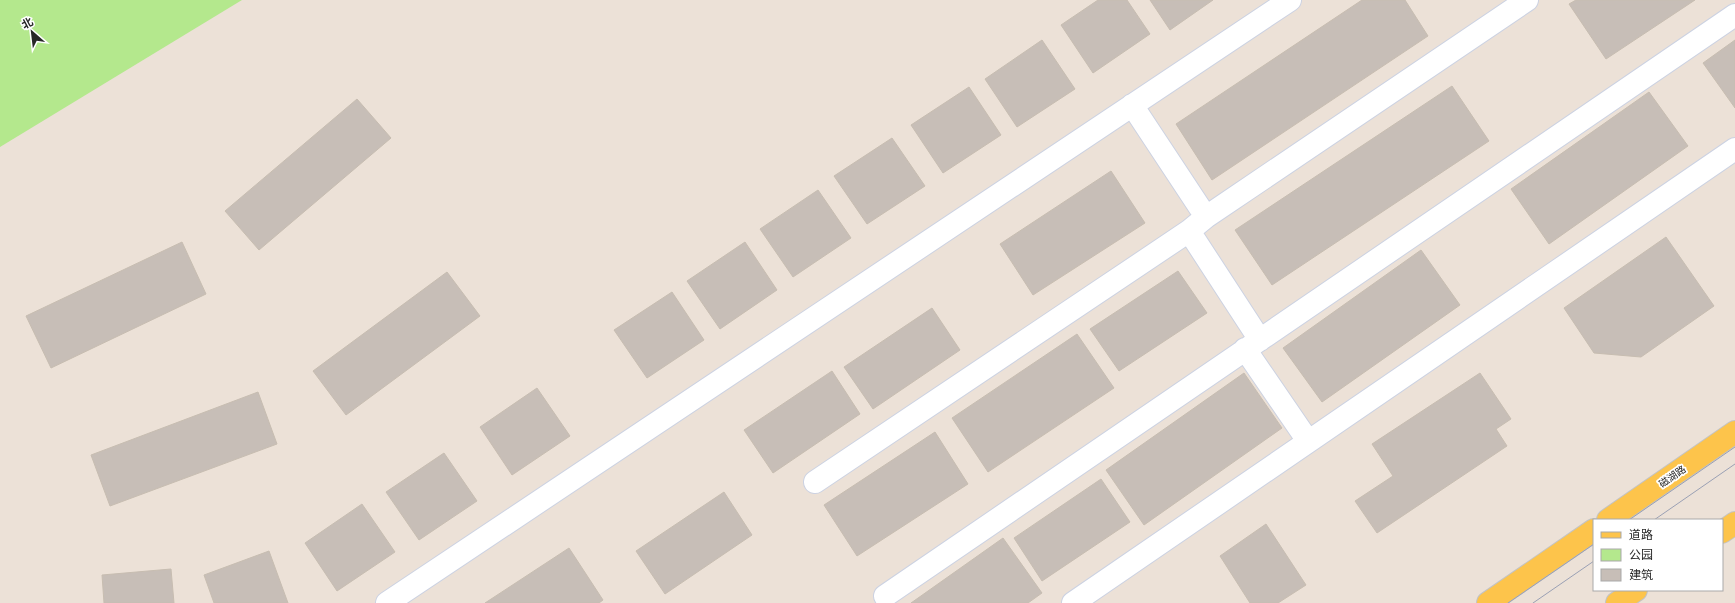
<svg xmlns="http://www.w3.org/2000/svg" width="1735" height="603" font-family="Manrope,'Noto Sans SC',sans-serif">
<rect width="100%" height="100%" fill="#ece1d7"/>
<!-- green -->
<path fill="#b4e88d" d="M0,0h242l-242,147z"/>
<!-- building -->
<path fill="#c7beb7" stroke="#c7bdb1" d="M1098,0h29l23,34 -57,39 -32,-48z
M1150,0h63l-43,30z
M1362,0h43l23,36 -216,144 -36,-56z
M1576,0h119l-89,59 -37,-55z
M1042,40l33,49 -58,38 -32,-48z
M1735,40v68l-32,-45z
M1452,86l37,55 -217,144 -37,-55z
M969,87l32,48 -58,38 -32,-48z
M1649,92l39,54 -139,98 -38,-55z
M357,99l34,39 -132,112 -34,-39z
M892,138l33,48 -58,38 -33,-48z
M1111,171l34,52 -112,72 -33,-51z
M818,190l33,48 -58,39 -33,-48z
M1666,237l48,69 -73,51 -47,-4 -30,-45z
M182,242l24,52 -155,74 -25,-52z
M745,242l32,48 -57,39 -33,-48z
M1421,250l39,55 -138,97 -39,-54z
M1178,271l29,42 -88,58 -29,-42z
M447,272l33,44 -134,99 -33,-44z
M672,292l32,48 -57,38 -33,-48z
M932,308l28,42 -87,59 -29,-42z
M1077,334l37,54 -126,84 -36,-54z
M832,371l28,43 -87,59 -29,-43z
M1244,373l38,55 -138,97 -38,-55z
M1480,373l31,46 -15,10 11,17 -130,87 -22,-32 38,-25 -21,-32z
M537,388l33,48 -58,39 -32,-48z
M258,392l19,52 -167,62 -19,-51z
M935,432l33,52 -111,72 -33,-51z
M444,453l33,48 -58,39 -33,-48z
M1101,479l29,43 -88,59 -28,-43z
M724,492l28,43 -87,59 -29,-43z
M362,504l33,48 -58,39 -32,-48z
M1266,524l40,61 -28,18h-28l-30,-47z
M1003,538l39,55 -14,10h-117z
M569,548l34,52 -4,3h-114z
M269,551l19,52h-74l-10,-28z
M171,569l3,34h-70l-2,-28z"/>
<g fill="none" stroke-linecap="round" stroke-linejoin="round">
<defs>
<path id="minor" d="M1132,105l74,112
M1189,231l71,109
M1245,349l63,92
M815,482l374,-251 17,-14 321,-217
M885,596l850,-581
M387,603l903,-603
M1073,603l662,-454"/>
<path id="major" d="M1608,520l127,-88
M1722,532l13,-9
M1488,603l106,-73
M1617,603l19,-13"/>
</defs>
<!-- minor casing -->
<use href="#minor" stroke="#ccd2e2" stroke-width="24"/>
<!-- major casing -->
<use href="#major" stroke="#c3c3c3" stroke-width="24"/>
<!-- minor -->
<use href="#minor" stroke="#fff" stroke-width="22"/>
<!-- major -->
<use href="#major" stroke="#fdc44b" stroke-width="22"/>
<!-- tram -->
<path stroke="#9aa0b4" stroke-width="1" d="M1629,520l106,-73
M1654,520l81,-56
M1508,603l86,-59
M1533,603l61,-42"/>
</g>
<g text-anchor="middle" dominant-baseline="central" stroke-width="3.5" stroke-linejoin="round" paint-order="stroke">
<!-- street labels -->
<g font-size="10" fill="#272727" stroke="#fff">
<text transform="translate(1672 476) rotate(-35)">磁湖路</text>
</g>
</g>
<!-- legend -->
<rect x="1593" y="519" width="130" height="72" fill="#ffffff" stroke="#a9a9a9"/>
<rect x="1601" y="532" width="20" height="6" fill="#fdc44b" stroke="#a9a9a9"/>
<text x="1629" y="539" font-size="12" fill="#272727">道路</text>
<rect x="1601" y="549" width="20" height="12" fill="#b4e88d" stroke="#a9a9a9"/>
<text x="1629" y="559" font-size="12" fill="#272727">公园</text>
<rect x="1601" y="569" width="20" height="12" fill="#c7beb7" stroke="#a9a9a9"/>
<text x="1629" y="579" font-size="12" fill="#272727">建筑</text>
<!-- north arrow -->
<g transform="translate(32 32) rotate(332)" stroke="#ffffff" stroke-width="3" paint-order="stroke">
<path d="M0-3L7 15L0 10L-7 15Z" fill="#272727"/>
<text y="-6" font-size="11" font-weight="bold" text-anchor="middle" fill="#272727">北</text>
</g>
</svg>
